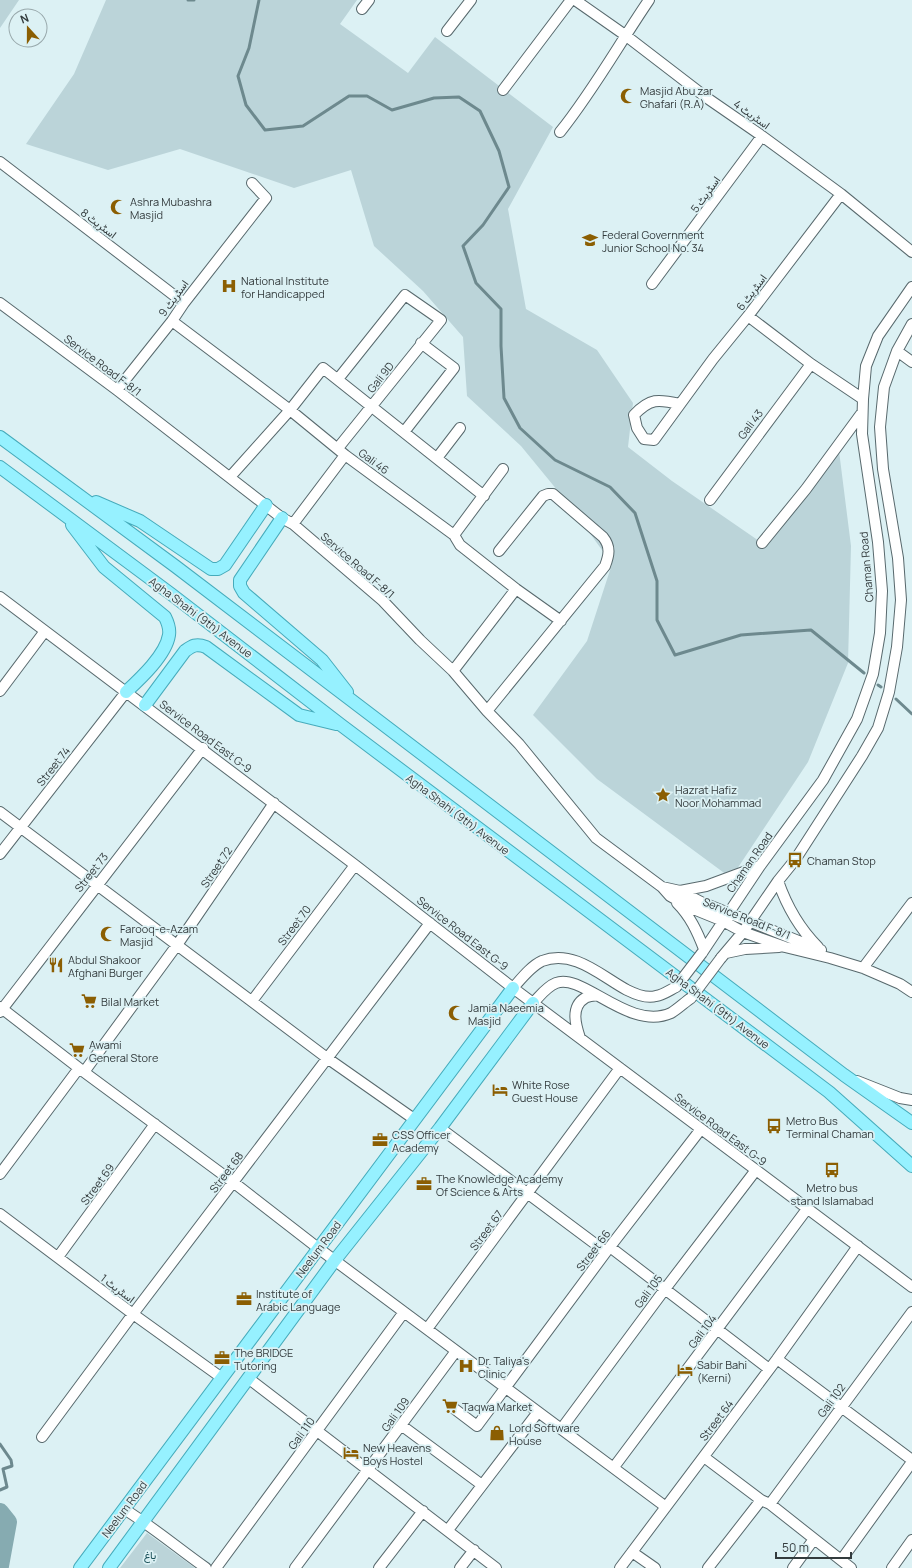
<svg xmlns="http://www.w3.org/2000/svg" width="912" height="1568" font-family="Manrope,Vazirmatn,sans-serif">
<rect width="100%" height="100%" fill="#dcf1f4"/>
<!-- green -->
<path fill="#bbd4d9" d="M0,0h19l-19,28z
M106,0h251l-17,24 68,49 27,-36 118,90 -45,82 18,100 71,41 36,53 -5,44 44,34 90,62 77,-92 12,95 -3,117 -40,99 -77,116 -134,-99 -64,-64 54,-74 25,-77 -41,-57 -50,-61 -54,-50 -4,-59 -40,-46 -49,-45 -23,-76 -57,18 -114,-39 -72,21 -82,-26 48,-70z
M147,1533l48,35h-75z"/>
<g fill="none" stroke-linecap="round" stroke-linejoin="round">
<!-- stream -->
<path stroke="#6d898e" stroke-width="3" d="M188,0h6
M259,0l-10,48 -11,28 8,29 19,25 38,-4 46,-30h18l25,14 42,-12 25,-1 21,14 19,40 10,36 -26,38 -20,21 13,37 25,26v37l3,52 16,30 35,32 55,27 25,26 22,68v39l18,35 66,-20 70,-5 53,43
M878,685l3,2
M896,699l16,15
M0,1444l11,16 1,6 -9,3 4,18 -7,3"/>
<!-- river -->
<path stroke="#86abb1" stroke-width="18" d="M0,1512l8,10 -8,44"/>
<defs>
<path id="minor" d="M575,0l50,35 82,63 55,38 79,58 71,58
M362,9l7,-9
M447,31l24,-31
M503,90l68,-90
M560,132c33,-41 59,-88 89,-132
M0,162l184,141
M652,284l110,-148
M0,303l117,87 165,128 11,6 90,77 37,39 33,31 34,40 32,33 77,94 66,49 8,9 21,12 32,13 20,11 42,15 45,11 33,10 37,16 12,8
M748,316l63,48 52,35
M172,321l118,89 55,45 109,80 6,10 56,44 45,32
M897,351l15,11
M338,379l67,-84 36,25 -103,128
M117,390l55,-69 12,-18 82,-105 -14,-15
M680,404c-22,-5 -30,-6 -46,11l3,13 7,11 10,1 59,-81 35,-43 93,-122
M404,432l50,-64 -33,-25
M437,458l23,-30
M230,477l60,-67 33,-42 161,128
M710,500l101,-136
M293,524l52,-69
M454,535l49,-66
M762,543l44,-54 55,-75
M0,597l355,268 158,123 399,299
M453,671l63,-82
M0,691l45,-60
M487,711l118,-145c4,-11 6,-19 -2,-29l-50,-43h-5l-5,2 -44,55
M0,812l327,246 87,61
M0,854l126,-162
M778,881c9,26 21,47 40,66
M662,887l18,4 21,11 120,48
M680,891l26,-5 54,-20
M677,903c13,13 20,28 27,46
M702,953l58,-87 63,-86 34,-61 16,-45 7,-41 2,-42 -4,-49 -16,-108 1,-35 3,-33 12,-30 34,-49
M726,953l19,-4 34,-2
M721,958l22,-26 35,-51 17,-21 67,-104 16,-28 11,-36 8,-45 4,-47 -3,-42 -15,-89 -3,-42 4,-40 13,-36 15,-27
M863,968l49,-65
M513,988c8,-9 18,-22 29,-27 32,-12 59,15 85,29 8,4 19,9 29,6 7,-1 14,-6 20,-9
M252,1001l103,-136
M533,1003c7,-7 13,-16 23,-20 26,-11 73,49 115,30 7,-4 14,-11 20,-15
M0,1007l84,65 149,110 85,66 348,259
M0,1012l203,-264
M580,1038c-4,-12 -10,-31 5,-40 3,-2 9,-2 12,-3
M84,1072l93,-127 97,-142
M857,1081l43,17 12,2
M440,1128l166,124
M0,1174l79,-106
M0,1214l133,100 89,64
M610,1247l159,122
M58,1257l97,-133
M427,1329l193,-261
M777,1359l135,101
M248,1378l248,190
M452,1407l25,19 129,-174 95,-123
M401,1425l81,60
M562,1428l103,-139 91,-119
M42,1437l91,-123 297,-391
M704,1457l57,43 9,4 81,64
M614,1467l193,-258
M770,1504l142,-192
M124,1509c29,18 55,40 82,59
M448,1530l90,-118
M632,1552l23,16
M842,1559l70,-97
M216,1568l188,-256
M295,1568l161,-217
M379,1568l44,-57
M460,1568l14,-18
M620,1568l157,-209 81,-113
M708,1568l53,-68
M793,1568l21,-29
M892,1568l20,-28"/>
<path id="major" d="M0,437l175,129 669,509 68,48
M0,467l171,127 170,131 488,367 83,74
M96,502l44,19 71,48h7l7,-4 41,-60
M282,518l-42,62v6l4,7 78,67 25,32
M72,525l32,42 61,50c3,6 5,12 4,18 -3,20 -29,44 -43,57
M145,705l40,-54c7,-5 11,-8 21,-4l93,68 37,9
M80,1568l433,-580
M109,1568l226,-308 105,-132 93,-125"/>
</defs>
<!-- minor casing -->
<use href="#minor" stroke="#58696d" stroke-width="12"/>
<!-- major casing -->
<use href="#major" stroke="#46abbb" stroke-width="14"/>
<!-- minor -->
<use href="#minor" stroke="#fff" stroke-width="10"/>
<!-- major -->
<use href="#major" stroke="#96f1ff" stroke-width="12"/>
<defs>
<path id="minor-bridge" d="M676,987l26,-34
M691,998l30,-40"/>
</defs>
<!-- minor-bridge casing -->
<use href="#minor-bridge" stroke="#58696d" stroke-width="12" stroke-linecap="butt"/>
<!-- minor-bridge -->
<use href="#minor-bridge" stroke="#fff" stroke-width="10"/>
</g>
<!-- icons -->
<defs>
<symbol id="mosque-bare" viewBox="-9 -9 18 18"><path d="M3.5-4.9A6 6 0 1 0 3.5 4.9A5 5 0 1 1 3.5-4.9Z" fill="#8b5e02" stroke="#dcf1f4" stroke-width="2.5" paint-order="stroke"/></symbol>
<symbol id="school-bare" viewBox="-9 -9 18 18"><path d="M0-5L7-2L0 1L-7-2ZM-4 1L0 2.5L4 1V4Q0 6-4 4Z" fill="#8b5e02" stroke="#dcf1f4" stroke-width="2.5" paint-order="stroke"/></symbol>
<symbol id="hospital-bare" viewBox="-9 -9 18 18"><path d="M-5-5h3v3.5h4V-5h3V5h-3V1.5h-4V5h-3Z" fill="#8b5e02" stroke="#dcf1f4" stroke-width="2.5" paint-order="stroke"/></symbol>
<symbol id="sight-bare" viewBox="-9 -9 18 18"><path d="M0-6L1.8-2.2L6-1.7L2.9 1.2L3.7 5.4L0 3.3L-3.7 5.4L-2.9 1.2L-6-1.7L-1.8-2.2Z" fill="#8b5e02" stroke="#dcf1f4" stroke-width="2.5" paint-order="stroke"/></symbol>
<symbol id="bus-bare" viewBox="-9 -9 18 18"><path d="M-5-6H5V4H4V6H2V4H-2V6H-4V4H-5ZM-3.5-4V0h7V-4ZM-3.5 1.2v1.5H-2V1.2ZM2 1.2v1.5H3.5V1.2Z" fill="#8b5e02" stroke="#dcf1f4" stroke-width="2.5" paint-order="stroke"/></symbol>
<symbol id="restaurant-bare" viewBox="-9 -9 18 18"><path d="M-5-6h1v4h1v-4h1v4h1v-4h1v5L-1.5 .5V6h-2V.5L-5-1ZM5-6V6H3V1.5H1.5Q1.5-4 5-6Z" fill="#8b5e02" stroke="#dcf1f4" stroke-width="2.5" paint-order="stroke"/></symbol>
<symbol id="supermarket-bare" viewBox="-9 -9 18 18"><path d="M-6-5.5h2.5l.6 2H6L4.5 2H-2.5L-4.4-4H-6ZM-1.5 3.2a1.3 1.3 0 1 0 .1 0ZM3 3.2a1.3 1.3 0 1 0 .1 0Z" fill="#8b5e02" stroke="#dcf1f4" stroke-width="2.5" paint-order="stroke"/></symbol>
<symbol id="hotel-bare" viewBox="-9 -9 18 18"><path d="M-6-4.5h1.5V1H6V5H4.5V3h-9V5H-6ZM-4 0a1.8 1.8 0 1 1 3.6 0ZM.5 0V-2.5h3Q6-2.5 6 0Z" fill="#8b5e02" stroke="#dcf1f4" stroke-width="2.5" paint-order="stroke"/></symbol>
<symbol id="office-bare" viewBox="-9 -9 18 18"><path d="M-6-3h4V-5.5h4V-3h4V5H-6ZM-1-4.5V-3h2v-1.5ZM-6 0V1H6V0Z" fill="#8b5e02" stroke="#dcf1f4" stroke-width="2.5" paint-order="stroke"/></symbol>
<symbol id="shop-bare" viewBox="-9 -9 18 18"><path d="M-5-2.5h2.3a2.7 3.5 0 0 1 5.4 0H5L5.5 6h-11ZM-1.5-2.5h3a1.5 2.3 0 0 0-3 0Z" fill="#8b5e02" stroke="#dcf1f4" stroke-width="2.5" paint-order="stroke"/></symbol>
</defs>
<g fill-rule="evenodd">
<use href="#mosque-bare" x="617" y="85" width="22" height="22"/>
<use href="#mosque-bare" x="107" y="196" width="22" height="22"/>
<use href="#school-bare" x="579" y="229" width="22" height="22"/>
<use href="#hospital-bare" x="218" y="275" width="22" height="22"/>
<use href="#sight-bare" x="652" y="784" width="22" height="22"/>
<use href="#bus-bare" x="784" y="849" width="22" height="22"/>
<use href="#mosque-bare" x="97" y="923" width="22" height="22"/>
<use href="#restaurant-bare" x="45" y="954" width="22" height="22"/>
<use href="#supermarket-bare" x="78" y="990" width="22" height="22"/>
<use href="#mosque-bare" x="445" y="1002" width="22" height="22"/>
<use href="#supermarket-bare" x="66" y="1039" width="22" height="22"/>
<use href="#hotel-bare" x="489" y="1079" width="22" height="22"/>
<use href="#bus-bare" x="763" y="1115" width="22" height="22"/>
<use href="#office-bare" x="369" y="1129" width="22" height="22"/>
<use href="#bus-bare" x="821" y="1159" width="22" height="22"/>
<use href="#office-bare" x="413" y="1173" width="22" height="22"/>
<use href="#office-bare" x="233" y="1288" width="22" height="22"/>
<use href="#office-bare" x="211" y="1347" width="22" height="22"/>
<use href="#hospital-bare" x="455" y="1355" width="22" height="22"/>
<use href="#hotel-bare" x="674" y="1359" width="22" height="22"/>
<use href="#supermarket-bare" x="439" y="1395" width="22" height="22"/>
<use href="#shop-bare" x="486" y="1422" width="22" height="22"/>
<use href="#hotel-bare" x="340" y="1442" width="22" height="22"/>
</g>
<g text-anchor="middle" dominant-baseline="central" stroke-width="3.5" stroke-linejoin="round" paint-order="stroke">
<!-- poi labels -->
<g font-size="11" fill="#333b3d" stroke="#dcf1f4" text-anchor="start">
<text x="640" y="90">Masjid Abu zar<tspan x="640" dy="13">Ghafari (R.A)</tspan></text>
<text x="130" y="201">Ashra Mubashra<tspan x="130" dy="13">Masjid</tspan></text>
<text x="602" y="234">Federal Government<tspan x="602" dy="13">Junior School No. 34</tspan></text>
<text x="241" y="280">National Institute<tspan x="241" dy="13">for Handicapped</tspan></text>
<text x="675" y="789">Hazrat Hafiz<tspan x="675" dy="13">Noor Mohammad</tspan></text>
<text x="807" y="860">Chaman Stop</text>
<text x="120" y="928">Farooq-e-Azam<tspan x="120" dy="13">Masjid</tspan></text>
<text x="68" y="959">Abdul Shakoor<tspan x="68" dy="13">Afghani Burger</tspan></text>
<text x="101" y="1001">Bilal Market</text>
<text x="468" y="1007">Jamia Naeemia<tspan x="468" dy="13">Masjid</tspan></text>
<text x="89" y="1044">Awami<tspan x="89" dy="13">General Store</tspan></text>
<text x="512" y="1084">White Rose<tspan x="512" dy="13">Guest House</tspan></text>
<text x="786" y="1120">Metro Bus<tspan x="786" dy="13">Terminal Chaman</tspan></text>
<text x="392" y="1134">CSS Officer<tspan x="392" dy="13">Academy</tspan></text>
<text x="436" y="1178">The Knowledge Academy<tspan x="436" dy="13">Of Science &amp; Arts</tspan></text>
<text x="832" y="1187" text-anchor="middle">Metro bus<tspan x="832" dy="13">stand Islamabad</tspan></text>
<text x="256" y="1293">Institute of<tspan x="256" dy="13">Arabic Language</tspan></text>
<text x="234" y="1352">The BRIDGE<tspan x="234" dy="13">Tutoring</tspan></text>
<text x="478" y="1360">Dr. Taliya's<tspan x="478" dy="13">Clinic</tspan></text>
<text x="697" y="1364">Sabir Bahi<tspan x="697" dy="13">(Kerni)</tspan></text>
<text x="462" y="1406">Taqwa Market</text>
<text x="509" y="1427">Lord Software<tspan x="509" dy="13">House</tspan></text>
<text x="363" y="1447">New Heavens<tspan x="363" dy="13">Boys Hostel</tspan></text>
</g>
<!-- street labels -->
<g font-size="11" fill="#333b3d" stroke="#dcf1f4">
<text transform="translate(752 114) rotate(35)">اسٹریٹ 4</text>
<text transform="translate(705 194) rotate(-54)">اسٹریٹ 5</text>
<text transform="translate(99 223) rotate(37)">اسٹریٹ 8</text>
<text transform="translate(751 292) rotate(-53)">اسٹریٹ 6</text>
<text transform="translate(173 298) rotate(-54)">اسٹریٹ 9</text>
<text transform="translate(103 365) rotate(37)">Service Road F-8/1</text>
<text transform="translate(380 377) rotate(-52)">Gali 9D</text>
<text transform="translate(750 424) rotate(-53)">Gali 43</text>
<text transform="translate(374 461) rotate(36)">Gali 46</text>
<text transform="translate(358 565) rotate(41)">Service Road F-8/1</text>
<text transform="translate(866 567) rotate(-95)">Chaman Road</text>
<text transform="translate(201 617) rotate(37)">Agha Shahi (9th) Avenue</text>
<text transform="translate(206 736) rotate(37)">Service Road East G-9</text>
<text transform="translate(53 766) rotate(-52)">Street 74</text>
<text transform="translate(458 814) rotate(37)">Agha Shahi (9th) Avenue</text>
<text transform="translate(749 862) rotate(-55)">Chaman Road</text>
<text transform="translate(216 867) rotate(-56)">Street 72</text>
<text transform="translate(91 872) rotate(-52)">Street 73</text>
<text transform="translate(747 918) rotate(22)">Service Road F-8/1</text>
<text transform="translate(294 925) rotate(-53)">Street 70</text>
<text transform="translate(463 933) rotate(38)">Service Road East G-9</text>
<text transform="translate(718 1008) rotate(37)">Agha Shahi (9th) Avenue</text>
<text transform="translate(721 1129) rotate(37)">Service Road East G-9</text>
<text transform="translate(226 1172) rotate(-53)">Street 68</text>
<text transform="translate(97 1184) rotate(-54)">Street 69</text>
<text transform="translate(486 1230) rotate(-53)">Street 67</text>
<text transform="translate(318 1249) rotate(-53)">Neelum Road</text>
<text transform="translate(593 1250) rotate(-53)">Street 66</text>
<text transform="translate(118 1288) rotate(37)">اسٹریٹ 1</text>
<text transform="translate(648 1291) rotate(-53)">Gali 105</text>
<text transform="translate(702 1331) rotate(-53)">Gali 104</text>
<text transform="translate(831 1400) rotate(-54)">Gali 102</text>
<text transform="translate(395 1414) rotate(-54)">Gali 109</text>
<text transform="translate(716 1420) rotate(-53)">Street 64</text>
<text transform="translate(301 1433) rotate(-54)">Gali 110</text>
<text transform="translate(124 1509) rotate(-53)">Neelum Road</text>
</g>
<!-- park labels -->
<g font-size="11" fill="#174d56" stroke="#dcf1f4">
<text x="150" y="1554">باغ</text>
</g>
</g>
<!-- north arrow -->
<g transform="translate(28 28) rotate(339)"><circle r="19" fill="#dcf1f4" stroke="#98a8ab"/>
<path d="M0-3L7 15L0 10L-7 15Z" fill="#8b5e02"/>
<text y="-6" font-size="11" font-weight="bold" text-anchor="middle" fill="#333b3d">N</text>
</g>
<!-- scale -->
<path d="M776 1552v6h75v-6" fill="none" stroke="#333b3d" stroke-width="2"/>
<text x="782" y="1552" font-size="12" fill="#333b3d" stroke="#dcf1f4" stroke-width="3" paint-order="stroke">50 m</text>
</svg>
